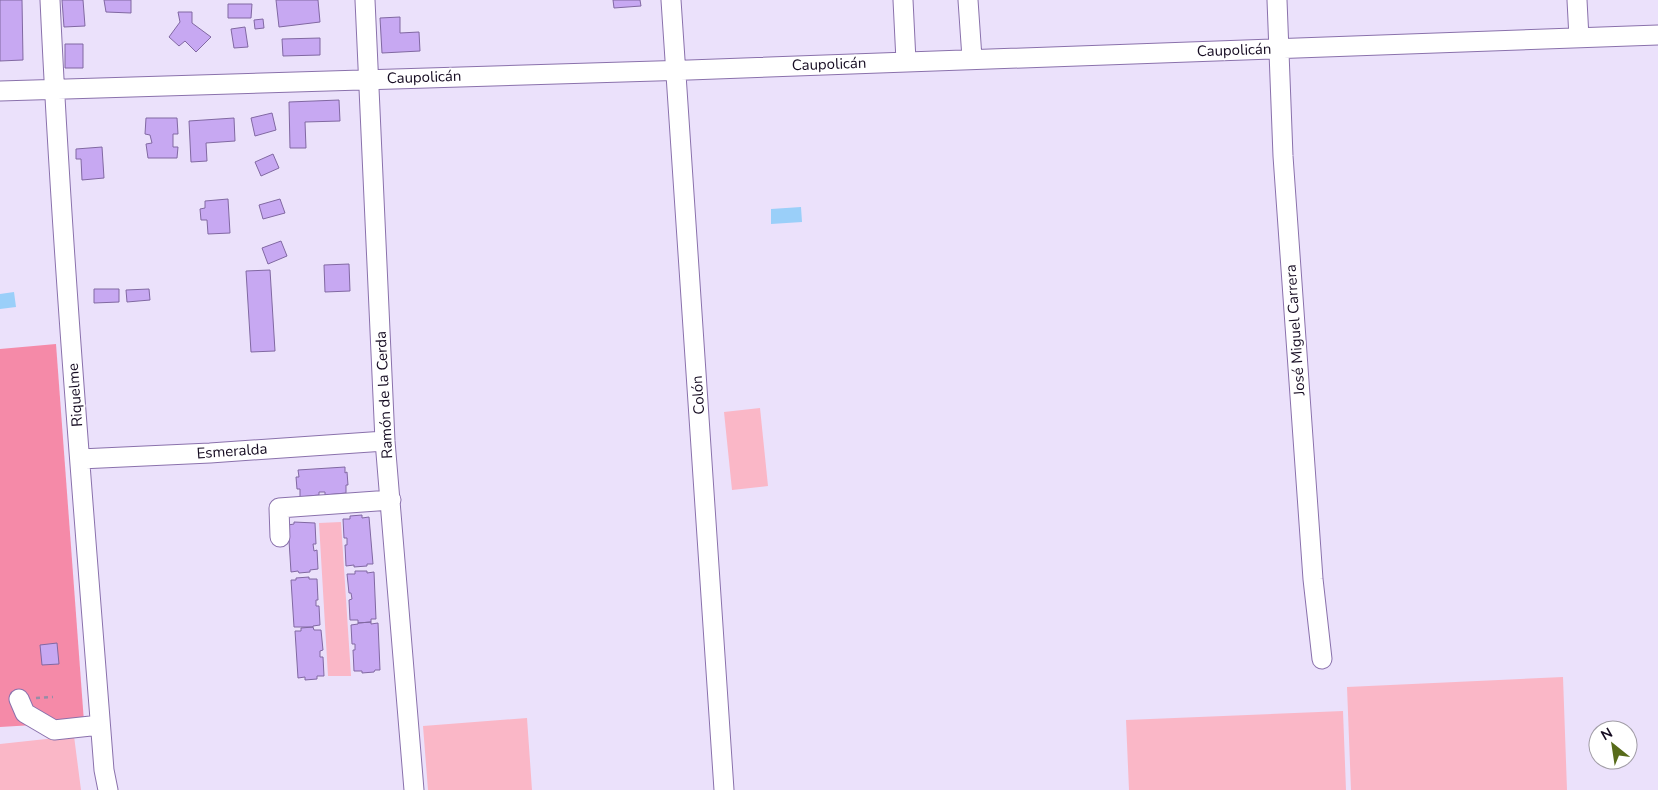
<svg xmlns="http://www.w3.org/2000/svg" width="1658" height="790" font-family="'Nunito Sans',sans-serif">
<rect width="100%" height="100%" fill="#ebe1fb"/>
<!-- green -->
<path fill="#fab7c7" d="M760,408l8,78 -36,4 -8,-78z
M341,522l10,154h-23l-9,-153z
M1563,677l4,113h-216l-4,-103z
M1343,711l3,79h-217l-3,-70z
M527,718l5,72h-104l-5,-64z
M74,736l7,54h-81v-46z"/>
<!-- forest -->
<path fill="#f58aa8" d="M56,344l28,378 -84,5v-378z"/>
<!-- water -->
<path fill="#9acff9" d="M801,207l1,15 -31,2v-15z
M14,292l2,15 -16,2v-15z"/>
<!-- building -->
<path fill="#c7a8f2" stroke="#8168a2" d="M0,0h22l1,60 -23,1z
M62,0h21l2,26 -21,1z
M104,0h27v13l-25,-1z
M276,0h42l2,22 -41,5z
M613,0h27l1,6 -27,2z
M228,4h24l-1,14h-23z
M178,12h14v11l19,14 -15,15 -11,-11 -6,5 -10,-9 11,-15z
M400,17v16l19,-1 1,19 -38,2 -2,-35z
M263,19l1,9 -9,1 -1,-9z
M245,27l3,20 -14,1 -3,-19z
M320,38v17l-37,1 -1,-17z
M65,44h18v24h-18z
M339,100l1,21 -35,1 1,26h-16l-1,-46z
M272,113l4,17 -21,6 -4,-18z
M146,118h31l1,16h-5v13h5l-1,11h-29l-2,-14 6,-1 -2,-8 -5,-1z
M234,118l1,23 -29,2 1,18 -16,1 -2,-41z
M102,147l2,31 -22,2 -1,-21h-5v-10z
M273,154l6,14 -18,8 -6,-14z
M228,199l2,34 -22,1 -1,-14h-6l-1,-11 5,-1v-7z
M280,199l5,14 -22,6 -4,-14z
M281,241l6,15 -19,8 -6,-16z
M349,264l1,27 -25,1 -1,-27z
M270,270l5,81 -24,1 -5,-81z
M94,289h25v13l-25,1z
M149,289l1,11 -23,2 -1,-12z
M345,467v6l2,-1 1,13h-2v8l-21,2v-3h-6v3l-19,2v-8h-3l-1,-12h3l-1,-7z
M362,515v3l7,-1 4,47h-6v2l-13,1v-2l-8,1 -1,-21h2v-7h-3l-1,-19h7v-3z
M294,522l21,1 1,21h-3l1,7 3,-1 1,19 -8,1v2l-11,1 -1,-2 -7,1 -3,-47 6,-1z
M355,571h12v2l7,-1 2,47h-5v3l-13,1v-3h-8l-1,-20 3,-1 -1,-6h-2l-2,-19h8z
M309,577v2h8l1,21h-2v6h3l1,19 -7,1v1h-19l-3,-47h5v-2z
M371,622v2l7,-1 2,47h-5l-1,2 -12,1v-2h-8l-1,-21h2v-6h-3l-1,-19 7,-1v-1z
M313,627l1,3h7l2,20 -3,1v6h3l1,19h-7v3l-12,1v-3l-7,1 -3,-47h6v-3z
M57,643l2,21 -17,1 -2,-20z"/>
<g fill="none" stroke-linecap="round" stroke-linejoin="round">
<defs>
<path id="minor" d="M50,0c12,257 34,514 54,770l4,20
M365,0l20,441 29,349
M671,0l53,790
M903,0l3,61
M968,0l4,58
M1277,0l6,156 30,423 9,80
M1577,0l2,38
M0,91l689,-21 969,-35
M80,459l130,-6 175,-12
M280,537l-1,-29 112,-8
M19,699l6,14 29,17 46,-5"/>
</defs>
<!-- minor casing -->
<use href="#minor" stroke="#8a71ac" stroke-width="21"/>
<!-- path -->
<path stroke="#978da6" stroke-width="2.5" stroke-dasharray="4 4" stroke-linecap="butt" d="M36,698l17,-1"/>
<!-- minor -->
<use href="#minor" stroke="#fff" stroke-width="19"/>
</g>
<g text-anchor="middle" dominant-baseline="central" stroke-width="4" stroke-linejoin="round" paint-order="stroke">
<!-- street labels -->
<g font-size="15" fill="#150b21" stroke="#fff">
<text transform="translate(1234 50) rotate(-2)">Caupolicán</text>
<text transform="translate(829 64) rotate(-2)">Caupolicán</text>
<text transform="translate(424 77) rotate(-2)">Caupolicán</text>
<text transform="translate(1295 330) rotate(-94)">José Miguel Carrera</text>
<text transform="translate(75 395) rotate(-94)">Riquelme</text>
<text transform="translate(384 395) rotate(-93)">Ramón de la Cerda</text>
<text transform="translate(698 395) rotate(-94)">Colón</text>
<text transform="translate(232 451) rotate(-4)">Esmeralda</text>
</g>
</g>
<!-- north arrow -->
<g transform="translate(1613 745) rotate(330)"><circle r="24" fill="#ffffff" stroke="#a19da6"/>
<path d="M0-4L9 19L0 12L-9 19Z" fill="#576b1a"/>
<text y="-8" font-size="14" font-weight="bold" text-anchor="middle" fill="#150b21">N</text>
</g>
</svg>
